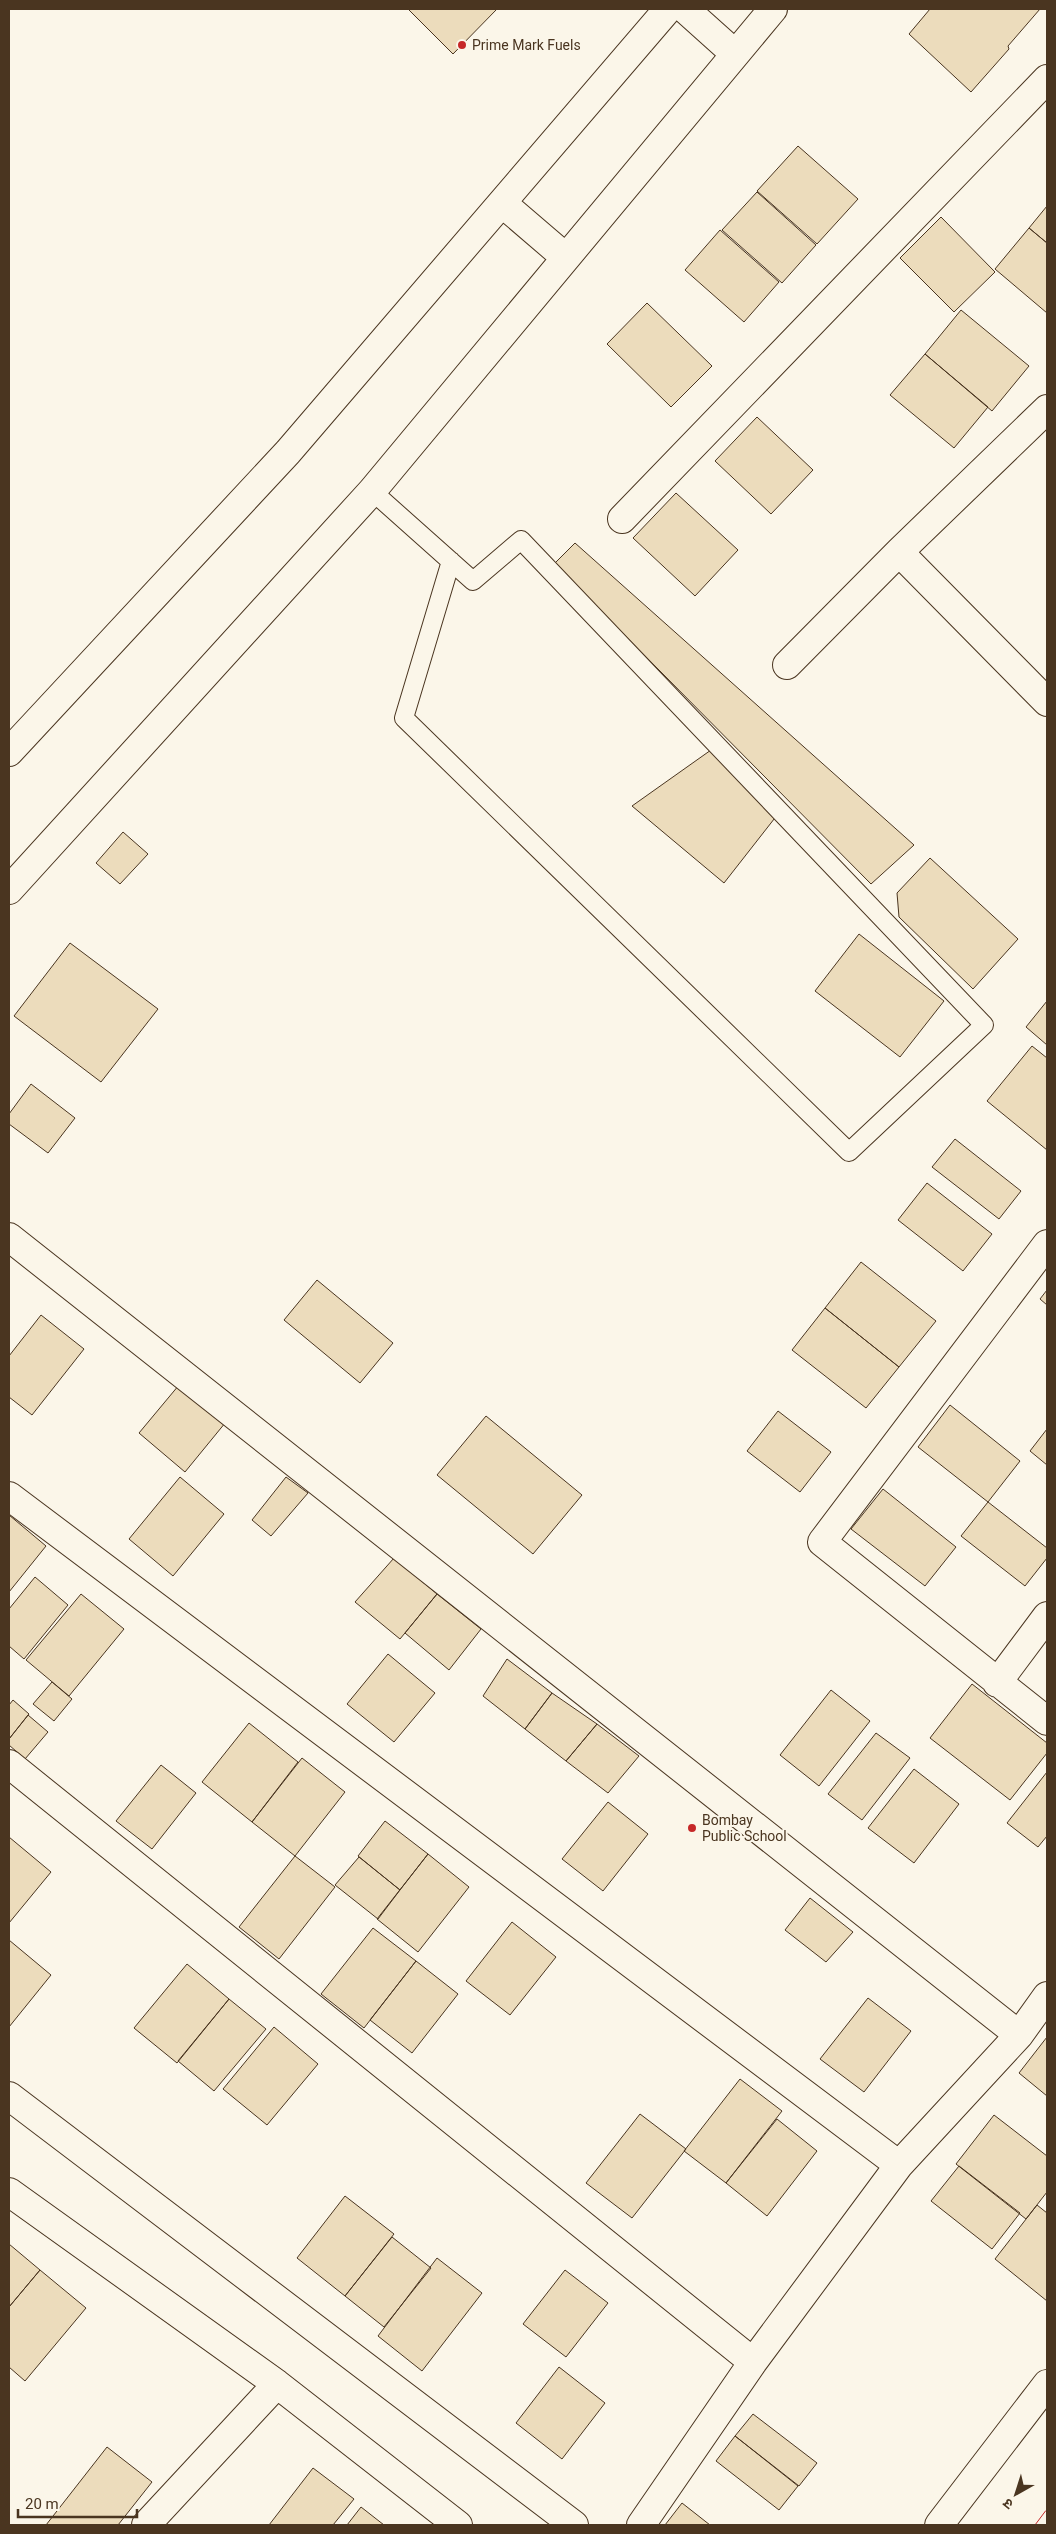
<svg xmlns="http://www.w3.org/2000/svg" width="1056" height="2534" font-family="Roboto,'Noto Sans Devanagari',sans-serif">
<rect width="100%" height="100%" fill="#fbf6e9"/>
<!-- building -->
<path fill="#ecdcbc" stroke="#4a3520" d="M408,9h89l-44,45z
M930,9h110l-32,37 1,3 -38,43 -62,-58z
M798,146l60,53 -41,45 -60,-53z
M757,192l59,53 -34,38 -60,-53z
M1047,206v37l-18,-15z
M941,217l54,55 -41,40 -54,-54z
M1029,228l18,15v70l-52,-44z
M720,230l59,52 -35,40 -59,-52z
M647,303l65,63 -41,41 -64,-63z
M961,310l68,56 -37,45 -67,-57z
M925,354l63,53 -34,41 -64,-53z
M757,417l56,53 -42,44 -56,-53z
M676,493l62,57 -43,46 -62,-58z
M575,543l339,302 -43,39 -317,-320z
M711,750l67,64 -54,69 -92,-77z
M123,832l25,22 -28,30 -24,-21z
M930,858l88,81 -45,50 -74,-72 -2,-24z
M859,934l85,67 -44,56 -85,-66z
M70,943l88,66 -57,73 -87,-66z
M1047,1001v44l-21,-18z
M1032,1046l15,12v92l-60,-49z
M31,1084l44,34 -27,35 -39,-29v-10z
M955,1139l66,52 -22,28 -67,-52z
M927,1183l65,51 -29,37 -65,-51z
M861,1262l75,59 -37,46 -74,-59z
M317,1280l76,63 -33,40 -76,-63z
M1047,1290v15l-7,-6z
M825,1308l74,59 -33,41 -74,-58z
M41,1315l43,34 -52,66 -23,-18v-41z
M184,1379l46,38 -45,55 -46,-39z
M950,1405l70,56 -32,41 -70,-55z
M778,1411l53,41 -31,40 -53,-41z
M486,1416l96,79 -49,59 -96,-79z
M1047,1429v36l-17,-14z
M180,1477l44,37 -51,62 -44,-37z
M286,1477l22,16 -37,43 -19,-16z
M883,1489l73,58 -31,39 -74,-57z
M988,1502l59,46v10l-22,28 -64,-50z
M9,1515l37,31 -37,46z
M394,1558l43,36 -37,45 -45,-37z
M35,1577l33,28 -44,54 -15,-13v-37z
M81,1594l43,35 -55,67 -43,-36z
M437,1594l44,35 -32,41 -44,-37z
M388,1654l47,39 -41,49 -47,-38z
M507,1659l45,34 -27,36 -42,-33z
M52,1682l20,17 -18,22 -21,-17z
M972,1684l75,59v10l-37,47 -80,-62z
M831,1690l39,31 -51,65 -39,-31z
M552,1693l45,31 -31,37 -41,-32z
M13,1700l16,14 -20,25v-34z
M28,1715l20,17 -23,27 -16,-14v-6z
M249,1723l49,39 -46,60 -50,-40z
M597,1724l42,32 -31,37 -42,-32z
M876,1733l34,25 -48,62 -34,-26z
M302,1758l43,34 -50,64 -43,-34z
M161,1765l35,28 -44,56 -36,-28z
M914,1769l45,35 -45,59 -46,-35z
M1047,1772v64l-9,11 -31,-24z
M608,1802l40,32 -45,57 -41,-32z
M385,1821l43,33 -28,36 -42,-34z
M9,1837l42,35 -42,51z
M428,1854l41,33 -51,65 -41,-33z
M295,1856l40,31 -56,72 -40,-32z
M359,1857l41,33 -22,29 -43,-34z
M810,1898l43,34 -27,30 -41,-32z
M512,1922l44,35 -46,58 -44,-34z
M373,1928l43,33 -52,67 -43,-34z
M9,1940l42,35 -42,52z
M416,1961l42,33 -46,59 -42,-33z
M187,1964l42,35 -52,64 -43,-35z
M868,1998l43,33 -47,61 -44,-33z
M229,1999l37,30 -52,62 -36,-30z
M274,2027l44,37 -51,61 -44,-36z
M1047,2037v59l-28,-23z
M740,2079l42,32 -56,72 -42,-32z
M640,2114l46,35 -54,69 -46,-35z
M994,2115l53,41v36l-21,27 -70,-55z
M777,2119l40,32 -50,65 -41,-33z
M959,2166l61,47 -28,36 -61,-48z
M345,2196l49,38 -49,62 -48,-38z
M1037,2205l10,8v88l-52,-42z
M392,2237l39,31 -47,59 -39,-31z
M9,2244l31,26 -31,37z
M437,2258l45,35 -60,78 -44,-35z
M40,2270l46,38 -61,73 -16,-14v-60z
M565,2270l43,33 -42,54 -43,-33z
M559,2367l46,36 -43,56 -46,-36z
M753,2414l64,49 -18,23 -64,-50z
M735,2436l63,50 -19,24 -63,-49z
M107,2447l45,35 -34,43h-72z
M313,2468l41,31 -21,26h-64z
M682,2503l28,22h-45z
M361,2507l23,18h-37z"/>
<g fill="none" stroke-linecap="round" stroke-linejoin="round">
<defs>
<path id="service" d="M372,491l101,90 48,-41 463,485 -135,127 -445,-434 47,-157"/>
<path id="minor" d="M685,9l49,44
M622,519l425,-440
M899,552l148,-143
M787,665l112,-113 148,150
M9,1237l1010,798
M1047,1244l-225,298 225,179
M9,1496l890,669
M997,1683l50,-67
M9,1764l744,598
M9,2096l565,429
M9,2192l268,192 181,141
M146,2525l131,-141
M641,2525l112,-163 146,-197 120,-130 28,-39
M939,2525l108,-141"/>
<path id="tertiary" d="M502,203l63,54
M9,752l279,-300 380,-443
M9,890l363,-399 401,-482"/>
</defs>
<!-- service casing -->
<use href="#service" stroke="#4a3520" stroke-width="20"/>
<!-- minor casing -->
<use href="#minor" stroke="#4a3520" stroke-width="30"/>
<!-- tertiary casing -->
<use href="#tertiary" stroke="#4a3520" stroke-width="30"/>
<!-- service -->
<use href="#service" stroke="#fbf6e9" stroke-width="18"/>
<!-- minor -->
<use href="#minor" stroke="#fbf6e9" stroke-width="28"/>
<!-- tertiary -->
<use href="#tertiary" stroke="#fbf6e9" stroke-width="28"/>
<!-- power -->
<path stroke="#c62828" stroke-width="1" stroke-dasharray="18 4 2.5 4" stroke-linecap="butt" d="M1035,2525l12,-16"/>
</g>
<!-- markers -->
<g fill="#c62828" stroke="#fbf6e9" stroke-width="2">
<circle cx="462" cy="45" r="5"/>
<circle cx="692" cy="1828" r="5"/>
</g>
<g text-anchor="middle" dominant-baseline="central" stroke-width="4" stroke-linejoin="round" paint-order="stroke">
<!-- poi labels -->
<g font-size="14" fill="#4a3520" stroke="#fbf6e9" text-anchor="start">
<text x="472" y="45">Prime Mark Fuels</text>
<text x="702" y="1820">Bombay<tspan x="702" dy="16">Public School</tspan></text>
</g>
</g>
<!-- border -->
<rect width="1056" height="2534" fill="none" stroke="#4a3520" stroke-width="20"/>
<!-- north arrow -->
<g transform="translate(1016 2494) rotate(219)" stroke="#fbf6e9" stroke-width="4" paint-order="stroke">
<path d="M0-4L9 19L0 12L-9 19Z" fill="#4a3520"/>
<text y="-8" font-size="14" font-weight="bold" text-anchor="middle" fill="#4a3520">उ</text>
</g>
<!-- scale -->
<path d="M18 2509v8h119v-8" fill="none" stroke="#4a3520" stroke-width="2.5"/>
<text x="25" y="2509" font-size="15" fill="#4a3520" stroke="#fbf6e9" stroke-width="4" paint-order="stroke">20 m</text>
</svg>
